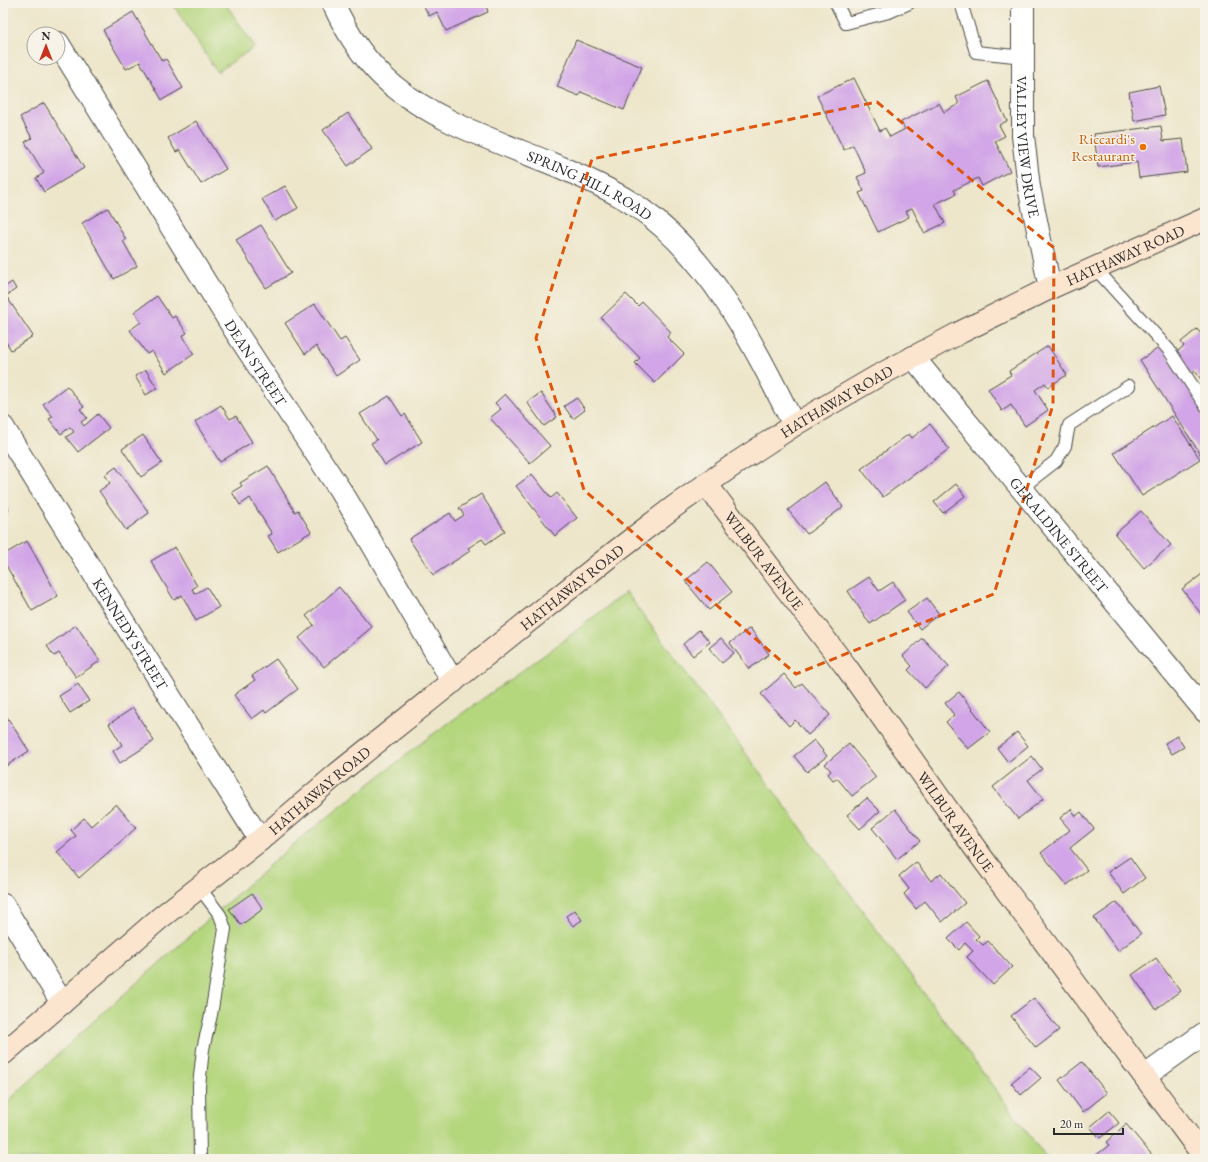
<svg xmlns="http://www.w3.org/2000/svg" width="1208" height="1162" font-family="'EB Garamond',serif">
<rect width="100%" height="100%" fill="#f7f3e8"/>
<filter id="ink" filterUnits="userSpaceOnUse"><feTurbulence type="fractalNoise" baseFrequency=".025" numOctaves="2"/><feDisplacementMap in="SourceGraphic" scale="8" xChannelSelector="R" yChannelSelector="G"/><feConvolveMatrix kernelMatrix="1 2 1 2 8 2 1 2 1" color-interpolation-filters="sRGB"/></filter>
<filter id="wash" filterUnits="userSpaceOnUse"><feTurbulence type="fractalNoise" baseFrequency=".012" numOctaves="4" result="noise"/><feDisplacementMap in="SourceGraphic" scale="16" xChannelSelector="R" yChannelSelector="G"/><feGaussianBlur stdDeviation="0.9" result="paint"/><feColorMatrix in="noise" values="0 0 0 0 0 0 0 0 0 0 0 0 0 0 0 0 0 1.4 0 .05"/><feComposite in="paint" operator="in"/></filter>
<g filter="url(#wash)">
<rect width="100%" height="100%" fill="#ede6ca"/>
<!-- green -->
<path fill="#b4d67d" stroke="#708054" d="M172,3h53l30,44 -38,25z
M626,592l421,567h-1044v-53l92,-86 195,-173 139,-110 118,-84z"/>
<g id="blocks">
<!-- building -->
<path fill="#d1a5e7" d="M431,3h54l3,9 -42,19 -9,-19 -8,4 -5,-10z
M133,12l29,49 4,-2 17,29 -21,12 -22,-38 -14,7 -23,-39z
M576,40l66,27 -18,43 -43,-18 -2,4 -22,-9z
M854,78l26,53 5,-3 5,9 15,-8 -4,-7 38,-19 5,9 15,-8 -3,-7 32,-16 19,40 -8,4 6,11 -10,5 15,30 -28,15 -4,-8 -24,12 2,4 -21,10 10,19 -21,10 -12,-25 -6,3 3,6 -31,15 -19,-39 5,-2 -7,-14 9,-4 -13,-28 -9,5 -27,-54z
M1159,86l6,29 -31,6 -5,-29z
M44,103l40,65 -40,24 -8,-14 8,-5 -19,-31 7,-4 -12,-21z
M348,113l24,36 -24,17 -25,-36z
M196,121l30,48 -25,15 -21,-34 -4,2 -8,-14z
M1161,126l2,15 20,-2 4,33 -48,6 -2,-16 -39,5 -4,-33z
M285,186l13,22 -23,13 -13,-22z
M108,208l18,32 -3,1 14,25 -23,13 -32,-56z
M261,225l30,48 -25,15 -30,-48z
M12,282l4,7 -10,7 27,40 -22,14 -8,-13v-49z
M626,294l12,12 4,-4 29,30 -4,5 17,17 -29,29 -20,-20 5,-5 -39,-40z
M157,296l15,22 3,-2 12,17 -5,3 12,18 -28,19 -14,-22 -5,3 -17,-24 11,-8 -7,-10z
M315,304l25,37 5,-3 15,22 -24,16 -20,-30 -11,8 -20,-31z
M1197,329l8,10v42l-2,1 -8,-11 -5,4 -16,-21 10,-8 -3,-4z
M1048,346l19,29 -19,12 -3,-4 -10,7 13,20 -23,16 -14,-21 -9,6 -14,-22 23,-14 -2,-4z
M1162,346l43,68v45l-1,1 -64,-100z
M146,370l11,18 -11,7 -11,-19z
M67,386l17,21 -4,2 7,9 -6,4 3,4 14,-12 11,14 -31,24 -12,-15 8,-5 -4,-5 -9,7 -12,-15 4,-2 -10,-13z
M541,393l16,24 -13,9 -17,-24z
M505,394l45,52 -20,17 -40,-45 11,-9 -6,-6z
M389,396l13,20 3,-2 17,28 -37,23 -14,-22 6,-3 -17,-26z
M577,398l8,12 -12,9 -9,-13z
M221,405l9,14 6,-3 16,26 -32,20 -25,-40z
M1172,416l28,43 -58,37 -28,-43z
M930,424l19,25 -66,48 -22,-28 48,-35 3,4z
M143,435l19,28 -21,14 -19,-28z
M268,466l27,46 3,-2 13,22 -33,20 -10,-16 4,-2 -22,-36 -10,7 -8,-13 10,-6 -2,-3z
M116,467l33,46 -23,17 -27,-39 11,-8 -5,-8z
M532,474l19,24 6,-5 20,25 -22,18 -39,-50z
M825,482l18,25 -36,27 -19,-24z
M956,484l9,12 -22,17 -9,-11z
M481,494l24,37 -19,13 -4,-5 -14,9 2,3 -37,24 -24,-36 41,-26 5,8 9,-6 -5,-7z
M3,501l6,9 -4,3 1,2 -3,3z
M1141,511l30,34 -27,23 -29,-34z
M27,541l31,55 -26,15 -29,-51v-5z
M175,547l22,39 -5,3 3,5 12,-7 12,20 -23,14 -14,-26 -8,5 -23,-39z
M708,562l24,30 -23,18 -24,-29z
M1205,572v47l-23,-30z
M869,577l10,14 14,-9 12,18 -35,24 -22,-33z
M339,587l33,40 -48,40 -25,-29 15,-13 -8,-9z
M927,598l12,16 -19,15 -13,-17z
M76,625l24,36 -24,16 -17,-24 -5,3 -7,-10z
M750,628l19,26 -20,15 -19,-26z
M699,630l11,12 -17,14 -10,-12z
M721,638l13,15 -12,10 -13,-15z
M922,638l27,28 -24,22 -17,-18 4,-4 -9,-10z
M276,659l22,30 -32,24 -2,-3 -12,9 -18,-24 21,-15 -3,-4z
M784,674l12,14 6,-5 28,32 -22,20 -13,-15 -6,6 -28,-32z
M78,684l11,17 -19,12 -11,-17z
M959,692l31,40 -22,17 -22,-27 8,-7 -9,-12z
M133,708l21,33 -34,22 -7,-12 9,-6 -13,-21z
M3,711l26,40 -26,17z
M1017,732l11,14 -20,16 -11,-14z
M1177,736l7,11 -12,7 -7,-11z
M814,740l13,16 -20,16 -13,-16z
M849,744l27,33 -24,19 -15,-18 -4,2 -5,-6 3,-3 -6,-7z
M1032,756l10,13 -14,11 15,19 -25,20 -25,-32z
M867,798l13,13 -20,18 -13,-14z
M116,804l20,24 -57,50 -22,-26 19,-16 -5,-6 13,-12 7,8z
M895,809l25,32 -23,18 -25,-31z
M1071,809l5,7 5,-4 13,17 -24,19 17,22 -20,15 -26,-32 29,-23 -10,-12z
M1130,857l15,21 -21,16 -16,-22z
M916,862l15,19 10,-8 24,30 -23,19 -17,-21 -9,8 -12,-15 5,-5 -10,-13z
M252,893l11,16 -22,16 -12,-16z
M1117,902l24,32 -23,17 -24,-33z
M575,910l7,10 -9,6 -7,-10z
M966,922l13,14 -3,3 7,6 5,-4 24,26 -19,18 -26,-28 6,-6 -8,-8 -6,7 -11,-11z
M1156,958l24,33 -24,18 -24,-34z
M1034,998l25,32 -23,18 -25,-32z
M1082,1062l25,31 -24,19 -24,-32z
M1030,1067l11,11 -20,17 -10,-12z
M1109,1111l10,12 -19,15 -10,-11z
M1126,1124l26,31 -5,4h-51l-2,-2 15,-12 -3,-3z"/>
</g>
</g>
<g filter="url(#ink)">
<use href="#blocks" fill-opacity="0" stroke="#484743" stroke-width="1"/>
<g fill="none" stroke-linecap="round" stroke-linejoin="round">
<defs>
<path id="lane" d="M836,3l10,20 43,-11 20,-9
M961,3l15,49 48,5
M1095,268l74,82 36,55
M1021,488l35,-27 9,-15 4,-21 60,-39
M199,887l21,28 5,14 -14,86 -8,34 -4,37 1,73"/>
<g id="street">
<path id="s1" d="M333,3c14,31 32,59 58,81 46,39 114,60 169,83 27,12 54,24 78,40 75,53 116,139 156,218"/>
<path id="s2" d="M1023,3v133l6,51 21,101"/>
<path id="s3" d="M58,43l178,289 110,167 107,183"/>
<path id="s4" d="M913,357l292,354"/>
<path id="s5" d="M3,427l159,257 98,156"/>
<path d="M3,905l59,98"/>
<path d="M1145,1076l60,-43"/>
</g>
<g id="secondary">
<path id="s6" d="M706,484l141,184 130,183 228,307"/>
<path id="s7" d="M3,1054l157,-136 100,-78 77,-66 278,-222 60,-46 60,-42 59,-39 82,-48 85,-45 89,-44 155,-69"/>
</g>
</defs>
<!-- lane casing -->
<use href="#lane" stroke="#484743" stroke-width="14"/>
<!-- street casing -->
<use href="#street" stroke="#484743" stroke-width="24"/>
<!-- secondary casing -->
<use href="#secondary" stroke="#484743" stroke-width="24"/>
<!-- lane -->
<use href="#lane" stroke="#fff" stroke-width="12"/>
<!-- street -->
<use href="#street" stroke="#fff" stroke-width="22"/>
<!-- secondary -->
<use href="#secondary" stroke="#fbe5cf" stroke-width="22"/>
</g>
</g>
<!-- marked area -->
<path fill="none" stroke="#df570e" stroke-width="3" stroke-dasharray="8 5" stroke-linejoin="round" d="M877,102l177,146 -1,157 -59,189 -198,80 -212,-184 -48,-152 56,-179z"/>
<!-- markers -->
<circle fill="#e8710a" stroke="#f7f3e8" stroke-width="1.5" cx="1143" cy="147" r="4"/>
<g text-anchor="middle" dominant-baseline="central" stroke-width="3" stroke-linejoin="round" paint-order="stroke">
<!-- food labels -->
<g font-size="15" fill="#c56008" stroke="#f7f3e8" text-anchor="end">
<text x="1135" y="138">Riccardi's<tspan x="1135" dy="17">Restaurant</tspan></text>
</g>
<!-- street labels -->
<g font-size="15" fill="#2b2b2b" stroke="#f7f3e8">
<text stroke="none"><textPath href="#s2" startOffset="144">VALLEY VIEW DRIVE</textPath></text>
<text stroke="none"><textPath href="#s1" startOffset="324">SPRING HILL ROAD</textPath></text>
<text stroke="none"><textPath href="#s7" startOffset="1384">HATHAWAY ROAD</textPath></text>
<text stroke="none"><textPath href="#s3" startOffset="376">DEAN STREET</textPath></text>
<text stroke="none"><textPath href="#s7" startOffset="1060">HATHAWAY ROAD</textPath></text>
<text stroke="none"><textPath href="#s4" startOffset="230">GERALDINE STREET</textPath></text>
<text stroke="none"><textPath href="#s6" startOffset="96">WILBUR AVENUE</textPath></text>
<text stroke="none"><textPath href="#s7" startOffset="736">HATHAWAY ROAD</textPath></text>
<text stroke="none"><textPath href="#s5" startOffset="243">KENNEDY STREET</textPath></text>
<text stroke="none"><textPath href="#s7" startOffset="412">HATHAWAY ROAD</textPath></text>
<text stroke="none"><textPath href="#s6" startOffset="420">WILBUR AVENUE</textPath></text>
</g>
</g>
<!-- margin -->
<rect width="1208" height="1162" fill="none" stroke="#f7f3e8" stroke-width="16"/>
<!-- north arrow -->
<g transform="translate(46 46)"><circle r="19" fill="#f7f3e8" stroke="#a5a39c"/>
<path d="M0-3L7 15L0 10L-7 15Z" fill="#c8321e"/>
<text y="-6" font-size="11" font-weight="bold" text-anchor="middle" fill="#2b2b2b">N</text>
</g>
<!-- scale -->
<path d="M1054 1128v6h69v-6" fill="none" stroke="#2b2b2b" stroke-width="2"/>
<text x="1060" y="1128" font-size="12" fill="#2b2b2b" stroke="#f7f3e8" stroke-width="3" paint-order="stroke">20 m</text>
</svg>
